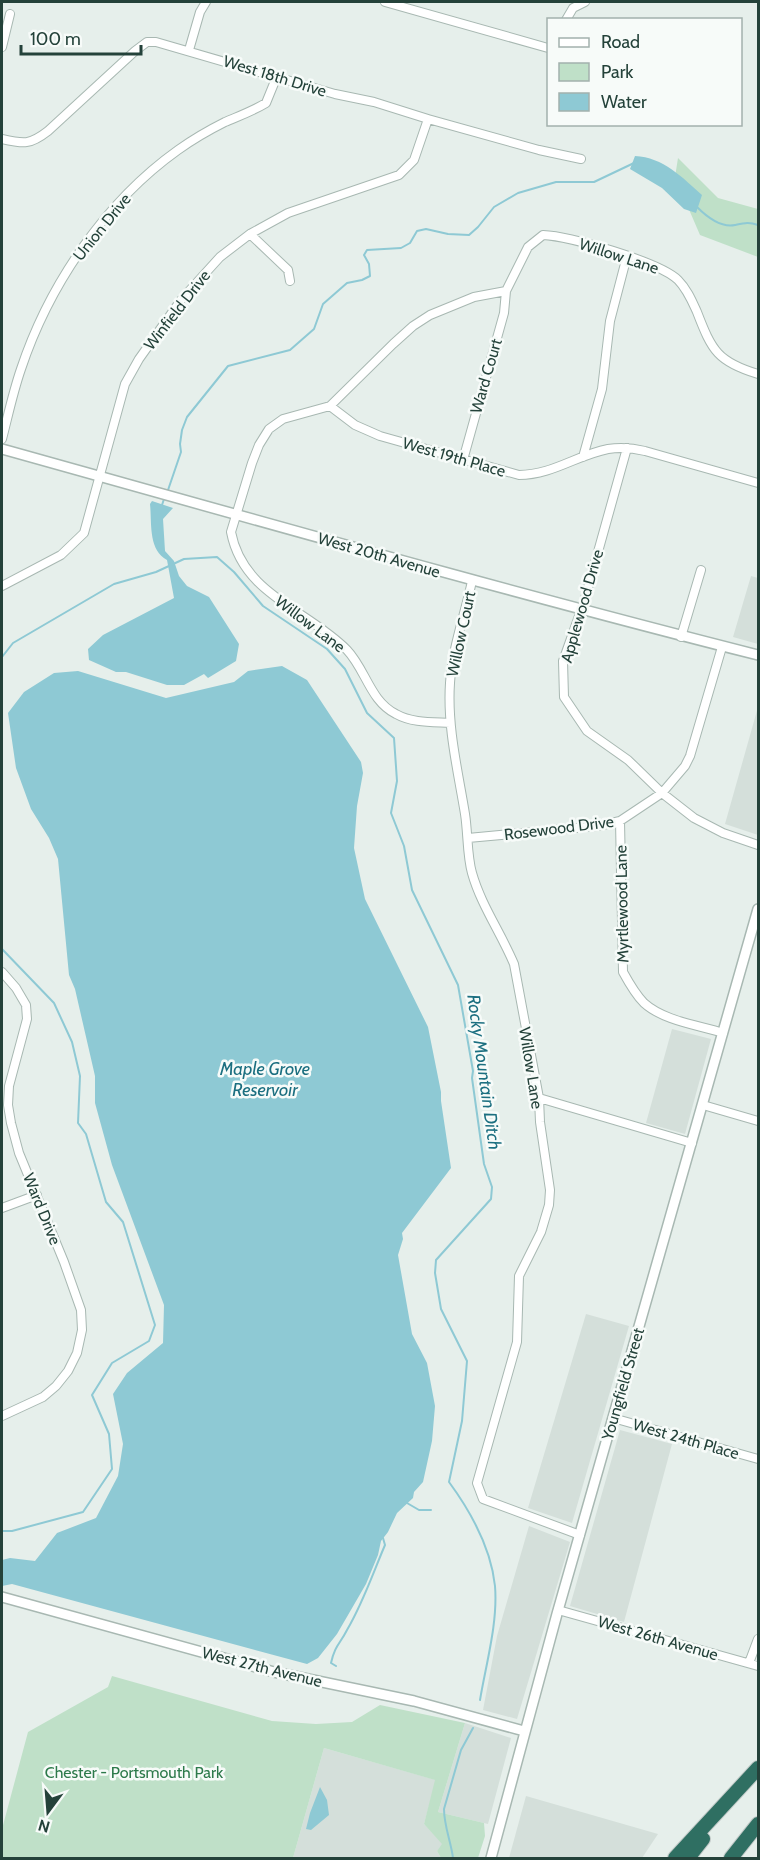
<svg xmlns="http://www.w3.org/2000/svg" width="760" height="1860" font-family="Cabin,sans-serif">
<rect width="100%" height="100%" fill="#e6efeb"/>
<!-- built -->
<path fill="#d4dfda" d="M751,576l7,2v66l-25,-7z
M758,707v128l-33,-11z
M672,1029l39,10 -26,95 -39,-11z
M586,1314l43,12 -57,197 -44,-15z
M620,1430l52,14 -48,178 -54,-16z
M529,1526l41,16 -53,177 -34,-9 14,-74z
M465,1723l46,15 -23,86 -50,-12z
M324,1748l112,32 -12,44 19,20 -6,7 4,7h-148z
M526,1796l132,38 -16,24h-133z"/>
<!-- green -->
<path fill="#bfe0c8" d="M678,158l40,40 40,11v48l-58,-22 -25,-58z
M112,1676l160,45 44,3 36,-2 28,-17 85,18 -27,89 46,11 1,13 -7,22h-37l-4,-7 5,-7 -18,-20 11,-44 -111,-32 -31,110h-291v-29l26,-97 80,-45z"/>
<!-- water -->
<path fill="#8ec9d4" d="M635,156c28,1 48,22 67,39l-6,18 -12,-4 -22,-21 -32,-19z
M152,501l21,7 -10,11 2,32 9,10 5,15 8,10 22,11 30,47 -3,17 -28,17 -4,-4 -20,11h-17l-41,-13h-10l-27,-12 -1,-11 15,-14 71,-37 -7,-38c-19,-10 -15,-37 -17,-56z
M282,666l25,14 54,82 2,11 -6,33 -3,42 11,51 63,128 13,65v9l10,67 -49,65 1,6 -5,16 14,79 15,29 8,43 -3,35 -9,41 -9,10 -1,6 -16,15 -9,19 -7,9 -3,14 -12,29 -29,50 -19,24 -11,6 -295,-80 -10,2v-26l8,-2 25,3 22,-28 39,-15 22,-42 5,-32 -10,-50 14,-21 36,-30 1,-38 -52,-140 -17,-62v-27l-20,-87 -6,-14 -11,-116 -9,-21 -18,-29 -15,-41 -8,-55 16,-21 30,-19 24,-2 88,27 68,-16 14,-11z
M320,1787l7,13 2,15 -18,15 -5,-1 4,-16z"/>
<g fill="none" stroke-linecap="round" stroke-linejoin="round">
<!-- stream -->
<path stroke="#8ec9d4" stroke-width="2" d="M697,207c9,9 24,21 38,18 10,-2 14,-3 23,0
M167,493l14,-41 -1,-8 2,-14 5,-13 41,-51 62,-16 24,-21 9,-25 24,-21 15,-3 8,-4 -1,-12 -5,-9 3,-5 34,-2 9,-5 7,-12 9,-2 22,5 21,1 9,-8 16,-20 24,-14 38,-11h38l40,-19
M162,505l2,-6
M2,657l11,-14 101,-59 42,-12 28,-13 33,-2 17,15 29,34 64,43 18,20 22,44 27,25 3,43 -6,32 13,33 8,44 46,95 15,86 -1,7 12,86 8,23 -1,12 -55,61 -1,13 6,36 26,52 -5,60 -13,61c22,30 42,66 46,104 3,37 -9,78 -15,114
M2,949l52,54 18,39 8,34 -2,47 8,11 20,68 17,20 32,103 -6,16 -37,22 -20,32 17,39 3,35 -29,43 -71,19h-10
M407,1503l12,7h12
M336,1666l-5,-3c4,-18 9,-19 16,-33 16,-27 26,-57 38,-85l-2,-7
M453,1858c-2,-16 -9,-32 -9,-49l17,-59 12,-22"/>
<defs>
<path id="minor" d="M385,2l163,46
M566,20l7,-12 12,-6
M2,47l8,-33
M189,50l11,-38 6,-10
M2,139c22,5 28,6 46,-8l87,-80 12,-9h9l179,52 39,8 54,17 111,31 42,9
M250,234l38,36 2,11
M330,406l25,19 25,11 139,39c33,0 58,-20 89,-26 12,-2 25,-1 37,2l113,32
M2,439c6,-23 11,-47 19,-70 28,-84 84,-167 157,-219 14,-10 31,-20 47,-28 14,-6 28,-11 41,-19l11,-27
M627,448l-43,154 -21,59 1,36 23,34 41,29 34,33 32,25 29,15 35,12
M583,457l19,-68 8,-68 17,-65
M463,460l41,-147 2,-22
M472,581c-7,33 -20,68 -22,102 -3,44 8,88 15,131 3,19 2,42 7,59 9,32 29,60 42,91l25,134 1,24 10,68 -1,15 -8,27 -22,44 -2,66 -40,141 6,16 97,36
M2,586l59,-31 23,-22 41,-149 14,-25 42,-59 39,-43 30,-23 38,-21 111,-38 15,-15 14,-41
M681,637l20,-67
M450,723c-18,-1 -38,0 -54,-9 -26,-13 -30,-44 -49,-64 -39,-40 -104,-55 -116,-118l21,-69 7,-18 10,-16 14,-10 47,-13 63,-62 20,-18 17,-11 44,-18 32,-6 22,-44 15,-12c26,1 117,27 135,45 9,9 14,21 19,32 15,39 21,50 61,62
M620,821l3,151c6,11 12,22 21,31 20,18 54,22 79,30
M468,838l130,-12 22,-5 42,-28 23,-27 5,-10 32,-109
M2,972l14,16 10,17 1,14 -18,67 -1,19 3,18 8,30 45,109 17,48 1,20 -5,23 -9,18 -12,15 -13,11 -41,19
M539,1098l153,45
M703,1105l55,16
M2,1208l35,-13
M613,1418l145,41
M558,1610l200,56
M749,1663l9,-24"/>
<path id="tertiary" d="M2,449c251,70 503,142 756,206
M2,1597l272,75 140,29 110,30
M491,1858l66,-244 201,-705"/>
<path id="motorway" d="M675,1858l83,-90
M688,1858l15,-19
M731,1858l27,-34"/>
</defs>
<!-- minor casing -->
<use href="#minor" stroke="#a8b8b2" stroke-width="10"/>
<!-- tertiary casing -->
<use href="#tertiary" stroke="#a8b8b2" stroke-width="12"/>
<!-- motorway casing -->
<use href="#motorway" stroke="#c2cac8" stroke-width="16"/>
<!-- minor -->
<use href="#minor" stroke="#fff" stroke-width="8"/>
<!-- tertiary -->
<use href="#tertiary" stroke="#fff" stroke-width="9"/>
<!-- motorway -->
<use href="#motorway" stroke="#2f6f62" stroke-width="14"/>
</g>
<g text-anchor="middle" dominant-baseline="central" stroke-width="5" stroke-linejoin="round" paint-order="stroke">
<!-- street labels -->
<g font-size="16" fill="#24423a" stroke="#f7fbf9">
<text transform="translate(275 76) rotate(17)">West 18th Drive</text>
<text transform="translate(102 227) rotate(-51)">Union Drive</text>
<text transform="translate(619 256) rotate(18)">Willow Lane</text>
<text transform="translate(177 310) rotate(-52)">Winfield Drive</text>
<text transform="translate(486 376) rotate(-74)">Ward Court</text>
<text transform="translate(454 457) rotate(16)">West 19th Place</text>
<text transform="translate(379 555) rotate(16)">West 20th Avenue</text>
<text transform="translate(582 606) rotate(-74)">Applewood Drive</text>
<text transform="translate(310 624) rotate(37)">Willow Lane</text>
<text transform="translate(461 634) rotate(-78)">Willow Court</text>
<text transform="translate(559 828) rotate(-7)">Rosewood Drive</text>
<text transform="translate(622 904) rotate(-91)">Myrtlewood Lane</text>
<text transform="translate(531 1068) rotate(81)">Willow Lane</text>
<text transform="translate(42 1209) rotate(68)">Ward Drive</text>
<text transform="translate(623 1384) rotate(-74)">Youngfield Street</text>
<text transform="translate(686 1439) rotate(16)">West 24th Place</text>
<text transform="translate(658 1638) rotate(16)">West 26th Avenue</text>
<text transform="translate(262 1667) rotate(14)">West 27th Avenue</text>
</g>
<!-- park labels -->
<g font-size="16" fill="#2d7a4b" stroke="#f7fbf9">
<text x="134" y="1772">Chester - Portsmouth Park</text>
</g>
<!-- water labels -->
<g font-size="18" font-style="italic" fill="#1c6f80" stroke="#f7fbf9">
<text x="265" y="1069">Maple Grove<tspan x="265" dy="21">Reservoir</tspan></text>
<text transform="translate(484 1072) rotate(82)">Rocky Mountain Ditch</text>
</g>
</g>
<!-- border -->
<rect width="760" height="1860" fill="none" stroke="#24423a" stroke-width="6"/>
<!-- legend -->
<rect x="547" y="18" width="195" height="108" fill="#f7fbf9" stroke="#a3b1ad" stroke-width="1.5"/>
<rect x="559" y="38" width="30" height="9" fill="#ffffff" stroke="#a3b1ad" stroke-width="1.5"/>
<text x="601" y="48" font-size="18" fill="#24423a">Road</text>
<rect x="559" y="63" width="30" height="18" fill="#bfe0c8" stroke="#a3b1ad" stroke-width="1.5"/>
<text x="601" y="78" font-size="18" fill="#24423a">Park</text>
<rect x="559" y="93" width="30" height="18" fill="#8ec9d4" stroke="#a3b1ad" stroke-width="1.5"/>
<text x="601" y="108" font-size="18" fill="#24423a">Water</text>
<!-- north arrow -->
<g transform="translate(48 1812) rotate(196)" stroke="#f7fbf9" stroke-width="4.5" paint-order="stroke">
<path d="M0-4.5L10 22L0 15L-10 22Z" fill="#24423a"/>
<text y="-9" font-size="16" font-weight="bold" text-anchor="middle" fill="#24423a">N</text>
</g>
<!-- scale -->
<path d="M21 45v9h120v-9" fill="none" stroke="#24423a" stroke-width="3"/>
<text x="30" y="45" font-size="18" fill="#24423a" stroke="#f7fbf9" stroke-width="4.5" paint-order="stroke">100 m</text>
</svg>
